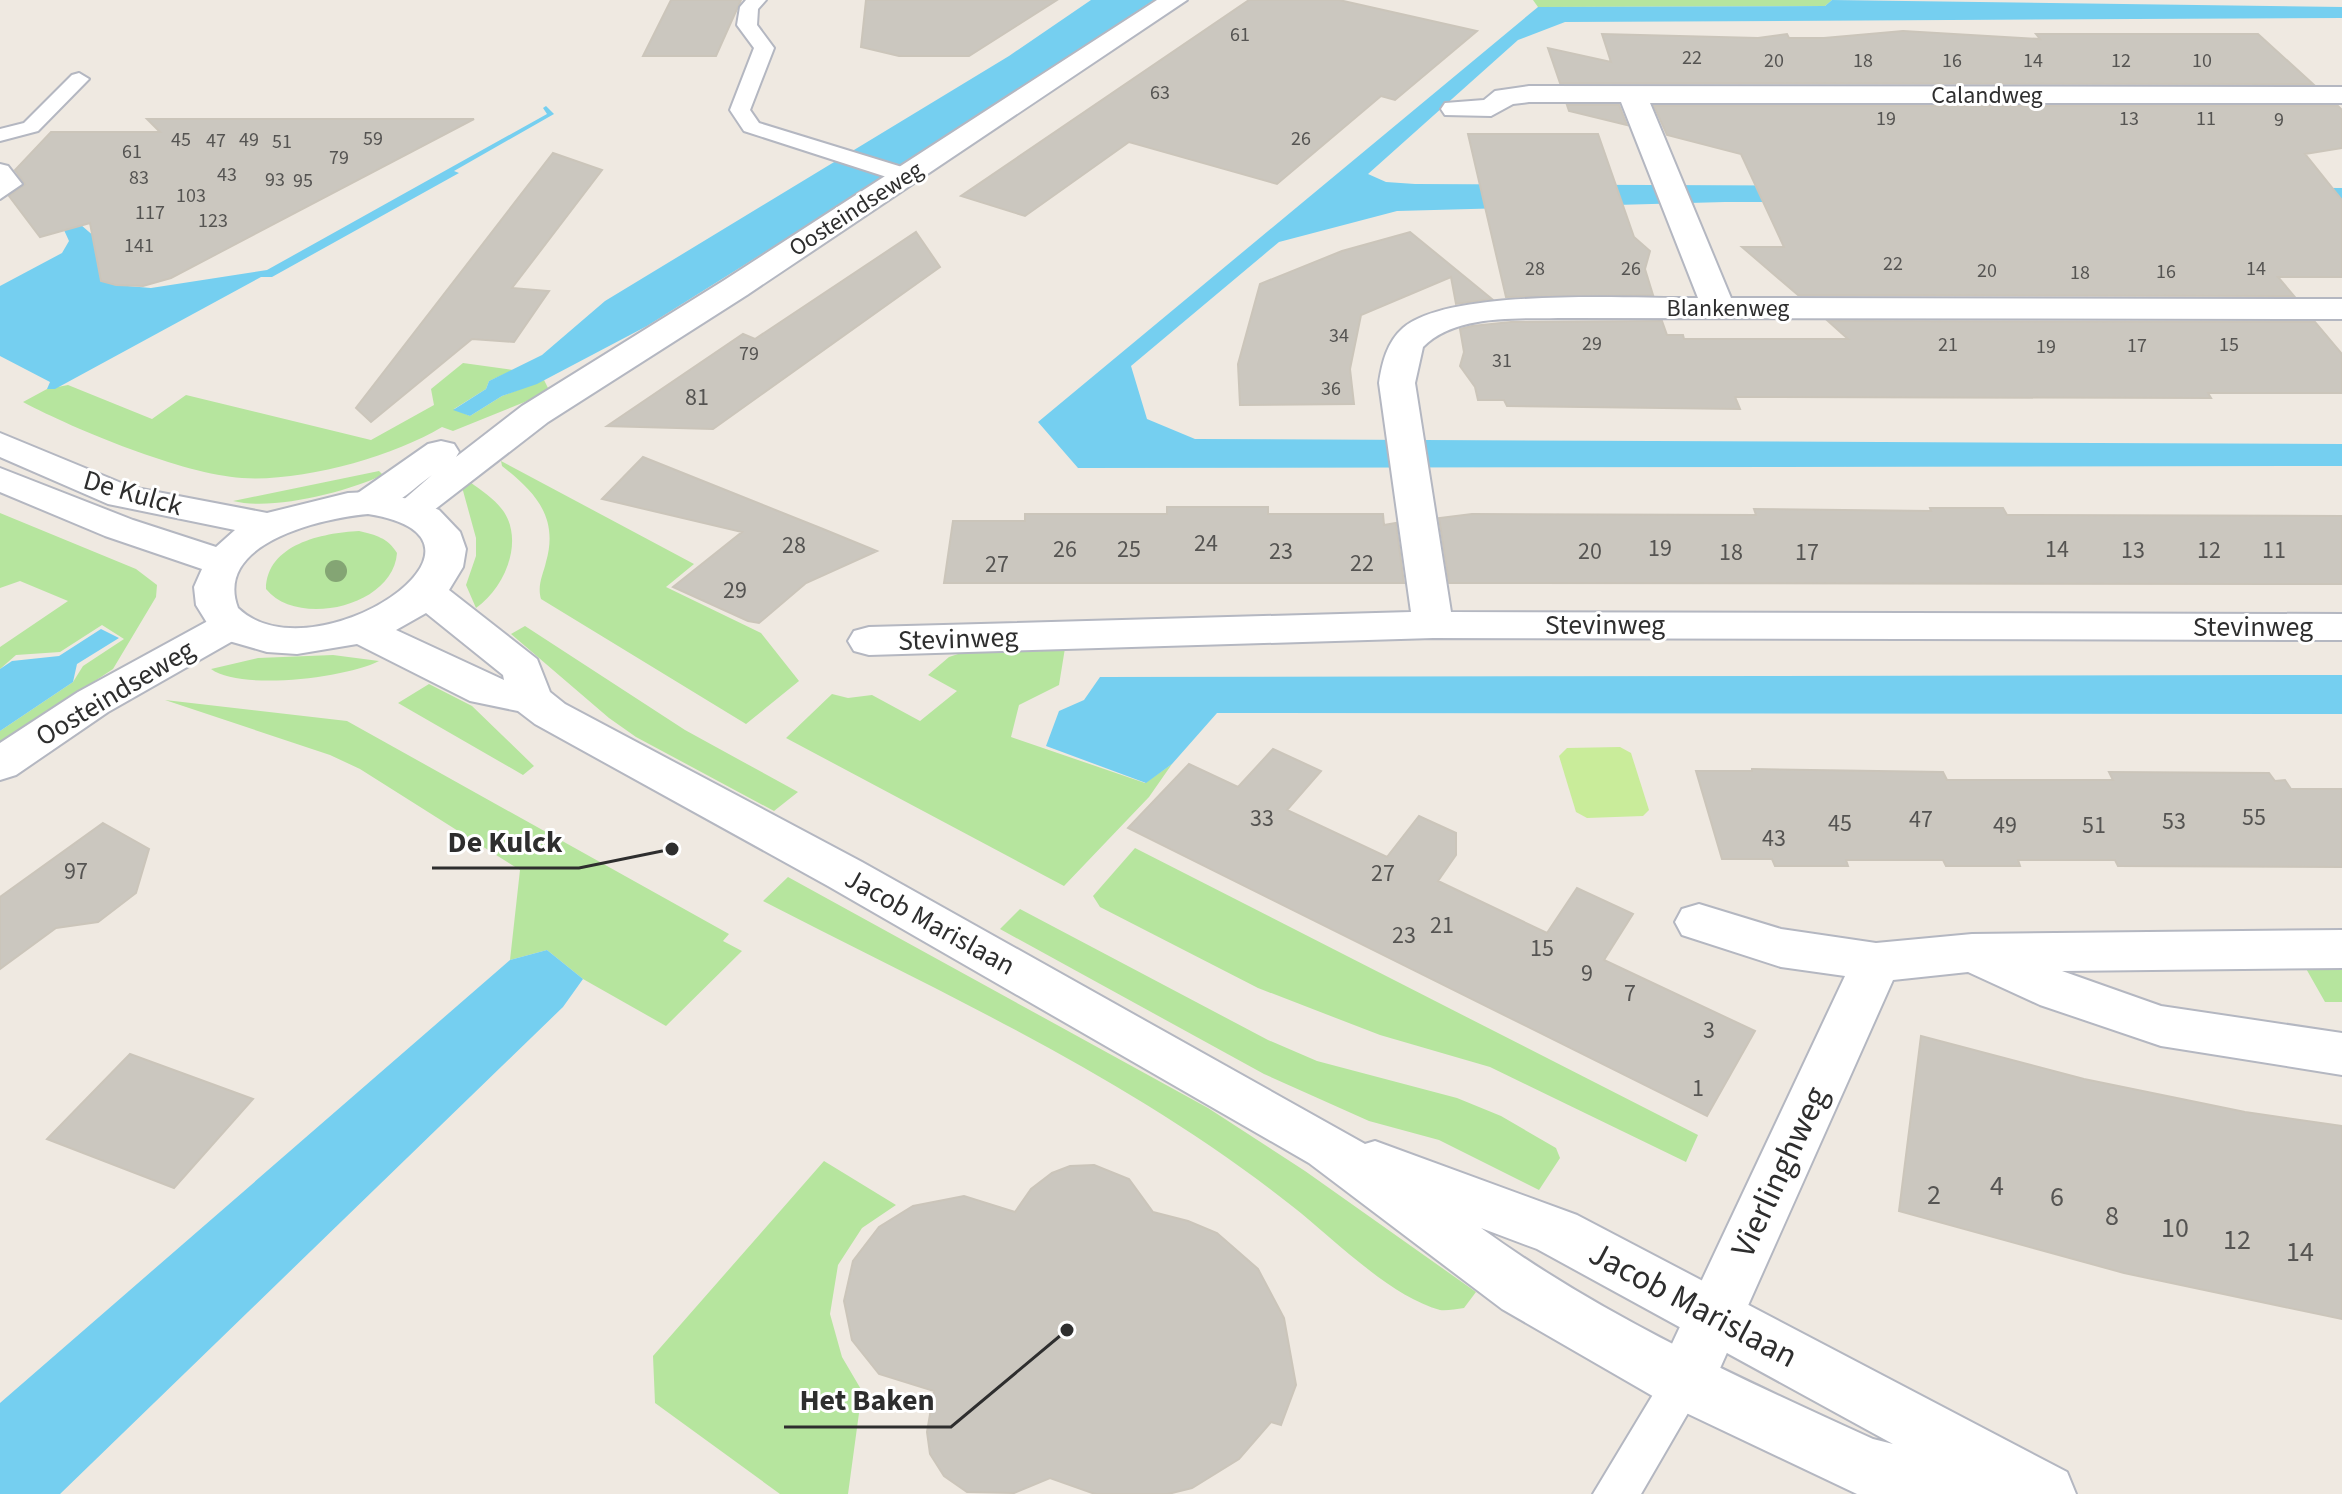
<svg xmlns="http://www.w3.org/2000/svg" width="2342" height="1494" font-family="'Source Sans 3',sans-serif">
<rect width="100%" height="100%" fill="#efe9e1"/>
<!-- green -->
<path fill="#b6e59e" d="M1533,0h299l-7,6 -287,1z
M463,363l50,7 -24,11 -3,8 -32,20 16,7 32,-20 42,-16 4,8 -11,9 -84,34 -11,-4c-50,30 -140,55 -200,51 -59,-4 -166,-48 -219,-76l24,-13 21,-4 84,34 34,-24 185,45 63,-35 -3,-16z
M501,461l193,103 -28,23 95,46 38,48 -53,43 -205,-125c-4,-14 2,-24 5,-37 13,-45 -11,-70 -44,-96z
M379,471l4,4c-37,17 -110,36 -150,26z
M470,482c12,9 25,17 34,30 20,31 0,77 -28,96l-10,-23 10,-29v-18l-14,-51z
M0,513l136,56 21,16 -1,12 -43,72 -113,75v-13l73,-49 10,-16 41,-27 -22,-14 -42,27 -44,3 -16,14v-22l68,-46 -48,-20 -20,7z
M359,531c17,4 29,7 38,22 -4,54 -100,75 -131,36 1,-45 56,-56 93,-58z
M525,626l160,104 113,62 -24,19 -138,-74 -27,-19 -98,-84z
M1065,648l-6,37 -40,20 -8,32 134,46 27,-19 -23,33 -85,89 -278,-148 46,-44 16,4 24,-3 48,26 37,-30 -29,-16 21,-18 18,-6z
M333,655l46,6c-33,17 -138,30 -168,8l47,-11z
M429,684l43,22 62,60 -11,9 -125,-72z
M165,700l182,21 382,213 -6,7 19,10 -76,75 -83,-47 -36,-29 -37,10 10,-90 -160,-101 -30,-14z
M1135,848l563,287 -12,27 -196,-95 -110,-32 -122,-47 -158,-81 -7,-11z
M788,877l420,231 97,63 171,121 -12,16c-8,1 -18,3 -24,2 -51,-14 -107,-72 -148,-104 -160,-127 -348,-212 -529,-305z
M1020,909l248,131 49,21 140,37 44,18 55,32 4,10 -21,32 -100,-50 -70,-19 -105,-47 -264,-145z
M2304,965h38v37h-17z
M824,1161l72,44 -34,23 -24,37 -8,49 12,43 20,34 -14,103h-68l-125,-91 -2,-47z"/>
<!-- pitch -->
<path fill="#c9ec9a" d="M1620,747l11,6 18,57 -6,6 -56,2 -11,-6 -17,-56 8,-8z"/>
<!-- water -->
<path fill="#75cff0" d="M1091,0h63l-220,146 -287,180 -110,58 -35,12 -32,20 -17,-6 33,-21 3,-8 53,-26 63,-54 404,-245z
M1832,0l510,7v11l-777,4 -47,18 -150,134 18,8 29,2 927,4v13l-617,1 -328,9 -118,31 -148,124 16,53 48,20 1147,5v22l-1264,2 -40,-46 500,-415 287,-1z
M546,106l8,8 -100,57 5,2 -187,104h-11l-206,112h-8l3,-7 -50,-26v-70l62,-33 7,-12 -5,-11 17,-5 22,19 -3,31 16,10 35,3 116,-18 280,-156 -4,-6z
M101,629l18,9 -42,26 -4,18 -73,49v-62l12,-8 47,-5z
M2342,675v39l-1125,-1 -45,51 -26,19 -100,-37 13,-35 25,-11 16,-23z
M547,950l36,29 -20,28 -503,487h-60v-91l510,-443z"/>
<!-- building -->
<path fill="#cbc7bf" stroke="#cbc5ba" stroke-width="2" d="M671,0h70l-25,56h-73z
M866,0h191l-88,56h-70l-38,-9z
M1249,0h90l138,31 -82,69 -14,-4 -104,88 -148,-42 -104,74 -64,-20z
M1903,31l137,8 -4,-5h222l55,50 -753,-1 -12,-35 63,14 -9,-28 156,4 29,-4 2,4h35z
M1567,105h52l8,20 -58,-14z
M1654,106h684l4,4v38l-37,6 37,46v77h-64l16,19 -496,-1 -56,-48h42l-43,-93 -74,-19z
M147,119h327l-303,159 -28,8 -27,-1 -15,-4 -11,-58 -50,14 -31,-41 16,-12 -10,-14 36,-38h109z
M1468,134h130l36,103 16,14 -5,18 8,26 -147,2z
M553,153l49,17 -90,118 37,3 -35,51 -42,-3 -101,83 -15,-14z
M916,232l24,35 -227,162 -106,-3 136,-92 12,5z
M1410,232l82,67 -36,5 -5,-27 -90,38 -11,54 4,35 -114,1 -2,-41 22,-80 82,-33z
M1662,321l5,14h16l1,4h164l-20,-18 487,1 27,32v39h-134l3,5 -476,-1 5,12 -233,-3 -3,-6h-26l-3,-13 -15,-21 4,-14 -4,-23 12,-3 39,-4z
M643,457l180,72 54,22 -71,32 -47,40 -11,-2 -75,-34 69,-55 -140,-33z
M1167,507h101v7h115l1,11 12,-2 8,60h-460l9,-62h72v-7h142z
M1930,508h73l4,7 335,1v68l-893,-1 -10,-65 33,-4 284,1 -2,-6 177,2z
M1273,749l48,22 -34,39 100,47 32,-41 37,17v22l-18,26 109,52 30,-45 56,26 -29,46 151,71 -48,85 -579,-288 61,-64 49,23z
M1752,769l191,3 4,8h166l-4,-8 160,1 6,8 10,-1 6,9h51v78l-224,-1 -3,-6h-97l2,6h-74l-3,-6h-97l2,6h-73l-3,-7h-50l-26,-88h56z
M103,823l46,26 -13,44 -38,29 -42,6 -56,41v-72z
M1921,1036l163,43 161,33 97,14v193l-218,-46 -225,-62z
M130,1054l123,45 -79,89 -127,-49z
M1094,1165l35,14 24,33 35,9 29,12 41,36 26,49 12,67 -15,40 -10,-3 -32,37 -47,29 -24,6h-73l-45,-16 -36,15 -47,-1 -23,-16 -14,-22 -3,-22 7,-41 -55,-17 -27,-34 -8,-39 9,-40 26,-34 34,-21 51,-10 51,16 16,-23 21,-16 18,-7z"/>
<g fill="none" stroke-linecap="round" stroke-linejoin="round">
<defs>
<path id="service" d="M746,0h20l-8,9 -1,16 17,23 -24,62 9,13 156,48 3,5 -3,5h-16l-155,-50 -14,-21 24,-62 -17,-23 3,-18z
M79,73l10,6 -51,52 -38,10v-12l24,-6 48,-48z
M0,164l8,2 14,18 -22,15z
M1684,1362l15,6 7,14 -65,112h-48l76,-126z"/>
<path id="minor" d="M1529,86l813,1v16h-692l81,195 611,1v20l-776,-1c-43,1 -110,-5 -143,29l-8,36 36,229 891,2v26l-909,-2 -564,17 -15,-4 -6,-10 6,-10 15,-4 542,-15 -32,-229c3,-20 8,-41 24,-55 48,-41 230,-29 295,-30l-77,-196h-92l-16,2 -22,12 -46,-1 -4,-6 4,-6 39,-3 11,-9z
M231,612l14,4 7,9 -7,9 -137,78 -92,63 -16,5v-37l78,-51 139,-76z
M1699,904l82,25 95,14 96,-9 370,-4v38l-280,3 99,35 181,27v42l-181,-29 -121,-41 -72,-33 -75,8 -188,422 -21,8 -21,-8 -9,-20 191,-406 -64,-9 -99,-32 -7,-13 7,-13z"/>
<path id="tertiary" d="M1157,0h30l-440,295 -199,127 -123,95 -13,3 -13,-3 -6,-8 39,-34c-24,17 -47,44 -77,36l-6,-8 6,-8 73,-51 13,-3 13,3 5,8 -3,5 66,-51 201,-125z"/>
<path id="secondary" d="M0,433l131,54 136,26 81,-20 20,-1 47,8 24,10 21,22 6,17 -3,18 -14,23 88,69 13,33 15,12 297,158 503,282 10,-3 202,74 490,257 9,22h-219l-194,-92 -161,-93 -193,-146 -481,-277 -293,-162 -17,-13 -48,-10 -113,-57 -60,10 -30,-2 -38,-11 -20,-15 -13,-21 -2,-18 8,-18 -97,-33 -105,-44v-24l133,52 83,27 19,-17 -127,-26 -108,-47zM368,514c159,25 -55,166 -130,94 -25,-66 86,-90 130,-94zM426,613l77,62 1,5 -108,-50zM1481,1228l56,21 356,195 -20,-5c-136,-62 -271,-123 -392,-211z"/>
</defs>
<!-- service casing -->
<use href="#service" stroke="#b4b7c1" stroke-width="4"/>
<!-- minor casing -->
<use href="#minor" stroke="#b4b7c1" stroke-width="4"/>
<!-- tertiary casing -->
<use href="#tertiary" stroke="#b4b7c1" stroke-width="4"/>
<!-- secondary casing -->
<use href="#secondary" stroke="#b4b7c1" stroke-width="4"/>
<!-- service -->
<use href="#service" fill="#fff" fill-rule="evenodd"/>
<!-- minor -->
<use href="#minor" fill="#fff" fill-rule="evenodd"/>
<!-- tertiary -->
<use href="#tertiary" fill="#fff" fill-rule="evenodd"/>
<!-- secondary -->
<use href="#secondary" fill="#fff" fill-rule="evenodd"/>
</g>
<!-- trees -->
<circle fill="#84a574" cx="336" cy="571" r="11"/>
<g text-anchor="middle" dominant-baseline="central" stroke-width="6" stroke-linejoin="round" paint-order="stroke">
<!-- far-number labels -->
<g font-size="20" fill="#555452">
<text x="1240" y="35">61</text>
<text x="1692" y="58">22</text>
<text x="1774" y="61">20</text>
<text x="1863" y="61">18</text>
<text x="1952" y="61">16</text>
<text x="2033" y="61">14</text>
<text x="2121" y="61">12</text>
<text x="2202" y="61">10</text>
<text x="1160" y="93">63</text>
<text x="1886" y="119">19</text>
<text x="2129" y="119">13</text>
<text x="2206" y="119">11</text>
<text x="2279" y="120">9</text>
<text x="373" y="139">59</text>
<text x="1301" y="139">26</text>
<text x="181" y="140">45</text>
<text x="249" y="140">49</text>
<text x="216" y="141">47</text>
<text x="282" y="142">51</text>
<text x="132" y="152">61</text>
<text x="339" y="158">79</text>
<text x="227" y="175">43</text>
<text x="139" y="178">83</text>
<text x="275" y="180">93</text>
<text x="303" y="181">95</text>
<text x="191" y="196">103</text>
<text x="150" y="213">117</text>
<text x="213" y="221">123</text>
<text x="139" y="246">141</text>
<text x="1893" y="264">22</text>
<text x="1535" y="269">28</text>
<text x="1631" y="269">26</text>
<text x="2256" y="269">14</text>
<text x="1987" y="271">20</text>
<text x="2166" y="272">16</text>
<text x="2080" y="273">18</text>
<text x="1339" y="336">34</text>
<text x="1592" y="344">29</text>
<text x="1948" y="345">21</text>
<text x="2229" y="345">15</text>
<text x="2137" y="346">17</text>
<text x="2046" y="347">19</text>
<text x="749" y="354">79</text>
<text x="1502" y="361">31</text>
<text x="1331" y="389">36</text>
</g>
<!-- far-street labels -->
<g font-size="24" fill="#2e2e2e" stroke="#fff">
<text x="1987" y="95">Calandweg</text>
<text transform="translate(856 209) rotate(-33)">Oosteindseweg</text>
<text x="1728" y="308">Blankenweg</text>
</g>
<!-- number labels -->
<g font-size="24" fill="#555452">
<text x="697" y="397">81</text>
<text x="1206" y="543">24</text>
<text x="794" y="545">28</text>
<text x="1660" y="548">19</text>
<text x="1065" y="549">26</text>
<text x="1129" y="549">25</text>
<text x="2057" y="549">14</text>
<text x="2133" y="550">13</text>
<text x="2209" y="550">12</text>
<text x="2274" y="550">11</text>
<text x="1281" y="551">23</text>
<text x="1590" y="551">20</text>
<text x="1731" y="552">18</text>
<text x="1807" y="552">17</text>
<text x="1362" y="563">22</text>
<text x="997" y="564">27</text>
<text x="735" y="590">29</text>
<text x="2254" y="817">55</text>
<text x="1262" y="818">33</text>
<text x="1921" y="819">47</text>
<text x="2174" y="821">53</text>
<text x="1840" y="823">45</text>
<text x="2005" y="825">49</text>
<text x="2094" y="825">51</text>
<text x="1774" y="838">43</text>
<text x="76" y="871">97</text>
<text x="1383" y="873">27</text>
<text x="1442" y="925">21</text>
<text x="1404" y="935">23</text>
<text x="1542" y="948">15</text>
<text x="1587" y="973">9</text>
<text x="1630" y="993">7</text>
<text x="1709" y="1030">3</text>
<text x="1698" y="1088">1</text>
</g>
<!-- street labels -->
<g font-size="28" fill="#2e2e2e" stroke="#fff">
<text transform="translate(133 493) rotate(16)">De Kulck</text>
<text x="1605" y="625">Stevinweg</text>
<text x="2253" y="627">Stevinweg</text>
<text transform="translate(958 639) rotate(-2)">Stevinweg</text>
<text transform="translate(115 693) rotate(-31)">Oosteindseweg</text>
<text transform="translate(930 922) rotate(29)">Jacob Marislaan</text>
</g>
<!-- near-number labels -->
<g font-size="28" fill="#555452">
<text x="1997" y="1186">4</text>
<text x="1934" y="1195">2</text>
<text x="2057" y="1197">6</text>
<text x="2112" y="1216">8</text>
<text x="2175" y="1228">10</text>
<text x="2237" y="1240">12</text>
<text x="2300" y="1252">14</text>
</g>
<!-- near-street labels -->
<g font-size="34" fill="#2e2e2e" stroke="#fff">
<text transform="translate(1780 1172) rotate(-65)">Vierlinghweg</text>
<text transform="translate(1693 1305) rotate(28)">Jacob Marislaan</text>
</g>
</g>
<!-- callouts -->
<path fill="none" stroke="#2e2e2e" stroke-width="3" d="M672 849L579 868H432M1067 1330L951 1427H784"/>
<g fill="#2e2e2e" stroke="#fff" stroke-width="3">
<circle cx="672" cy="849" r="8"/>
<circle cx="1067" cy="1330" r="8"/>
</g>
<g font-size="30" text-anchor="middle" font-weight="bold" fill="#2e2e2e" stroke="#fff" stroke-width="6" stroke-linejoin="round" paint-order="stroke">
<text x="505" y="852">De Kulck</text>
<text x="867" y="1410">Het Baken</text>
</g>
</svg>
